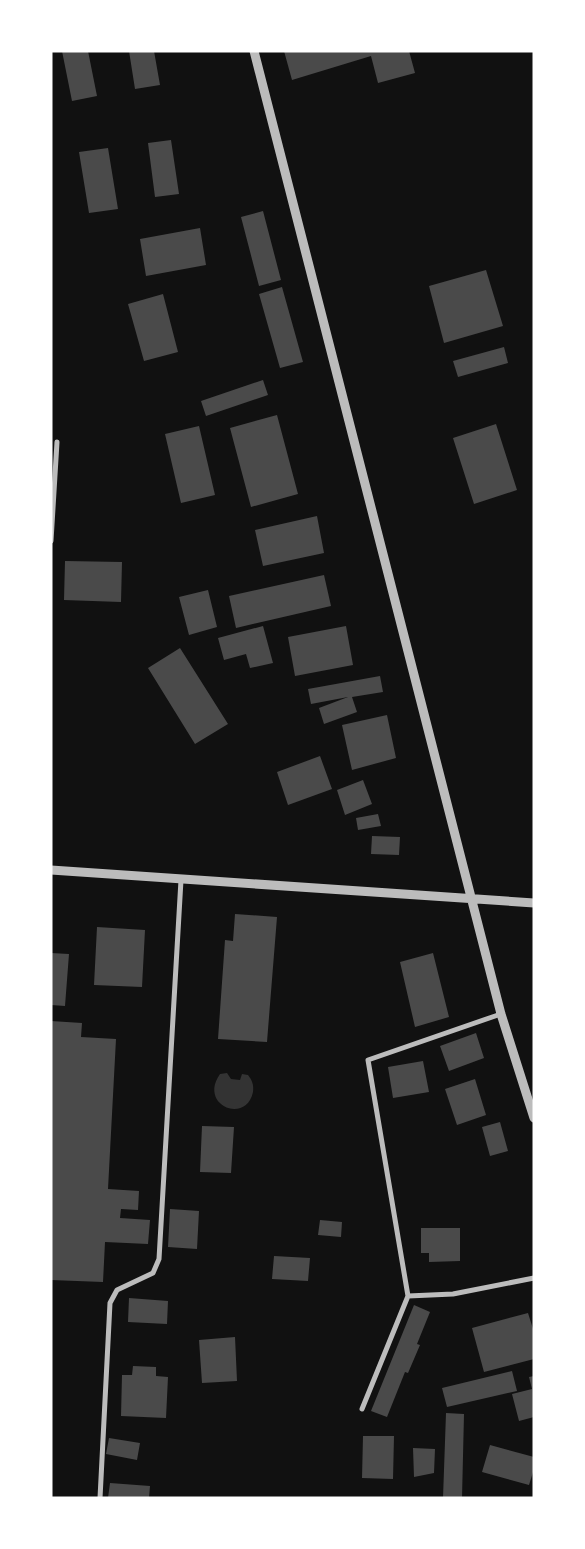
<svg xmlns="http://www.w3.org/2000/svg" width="585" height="1549" font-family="'Source Serif 4',serif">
<rect width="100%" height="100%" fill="#111"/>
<!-- water -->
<path fill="#333" d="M227,1073l4,6 9,1 2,-6 6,1c4,5 6,10 5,17 -7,33 -55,13 -33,-18z"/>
<!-- building -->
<path fill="#4a4a4a" d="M62,51h26l9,45 -25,5z
M129,51h25l6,34 -25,4z
M284,51h125l6,22 -37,10 -7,-27 -79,24z
M171,140l8,54 -24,3 -7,-54z
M108,148l10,61 -29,4 -10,-61z
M263,211l18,69 -22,6 -18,-69z
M200,228l6,37 -60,11 -6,-37z
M486,270l17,56 -59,17 -15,-57z
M282,287l21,75 -23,6 -21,-74z
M163,294l15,58 -34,9 -16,-57z
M504,347l4,16 -50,14 -5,-16z
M263,380l5,15 -62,21 -5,-15z
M277,415l21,79 -47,13 -21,-79z
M496,424l21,66 -43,14 -21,-66z
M199,426l16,69 -34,8 -16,-69z
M317,516l7,37 -61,13 -8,-36z
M65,561l57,1 -1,40 -57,-2z
M324,575l7,31 -95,22 -7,-32z
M208,590l9,37 -28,8 -10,-38z
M263,626l10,37 -23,5 -4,-14 -22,6 -6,-22z
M346,626l7,39 -58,11 -7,-39z
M180,648l48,76 -33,20 -47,-76z
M380,676l3,16 -31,5 5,15 -33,12 -5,-16 29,-11 -37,7 -3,-15z
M387,715l9,43 -44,12 -10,-45z
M320,756l12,33 -44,16 -11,-33z
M363,780l9,24 -27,11 -8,-25z
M378,814l3,12 -23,4 -2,-12z
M372,836l28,1 -1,18 -28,-1z
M235,914l42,3 -10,125 -49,-3 7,-99 8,1z
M97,927l48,3 -3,57 -48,-2z
M51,953l18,1 -4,52 -14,-1z
M433,953l16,64 -34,10 -15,-65z
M51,1021l31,2 -1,14 35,2 -8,150 31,2 -1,19 -17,-1 -1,9 30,2 -2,24 -43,-2 -2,40 -52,-2z
M476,1033l8,25 -35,13 -9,-25z
M423,1061l6,31 -36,6 -5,-31z
M475,1079l11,36 -29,10 -12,-36z
M500,1122l8,29 -18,5 -8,-29z
M202,1126l32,1 -3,46 -31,-1z
M170,1209l29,2 -2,38 -29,-2z
M320,1220l22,2 -1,15 -23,-2z
M421,1228h39v33l-31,1v-9h-8z
M274,1256l36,2 -2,23 -36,-2z
M129,1298l39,3 -1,23 -39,-2z
M414,1305l16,7 -13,32 3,1 -12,28 -3,-1 -18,45 -16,-6z
M528,1313l6,19v27l-50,13 -12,-44z
M235,1337l2,44 -35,2 -3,-43z
M133,1366l23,1v9l12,1 -2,41 -45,-2 1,-41h10z
M512,1371l5,20 -70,16 -5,-19z
M534,1376v41l-15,4 -7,-27 20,-5 -3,-12z
M446,1413l18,1 -2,84h-19z
M363,1436h31l-1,43 -31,-1z
M109,1438l31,5 -3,17 -31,-6z
M490,1445l44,12v12l-5,16 -47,-13z
M413,1448l22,1 -1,24 -20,4z
M110,1483l40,3 -1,12h-41z"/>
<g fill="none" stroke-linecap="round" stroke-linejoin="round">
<!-- minor -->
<path stroke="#bcbcbc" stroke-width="5" d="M51,541l6,-99
M408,1296l45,-2 81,-16
M362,1409l46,-113 -40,-236 133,-46
M100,1498l10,-195 7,-13 36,-17 6,-14 22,-379"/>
<!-- tertiary -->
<path stroke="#bcbcbc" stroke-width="9" d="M254,51l247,963 33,104
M51,870l483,33"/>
</g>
<!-- border -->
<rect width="585" height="1549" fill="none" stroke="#ffffff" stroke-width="105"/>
</svg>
